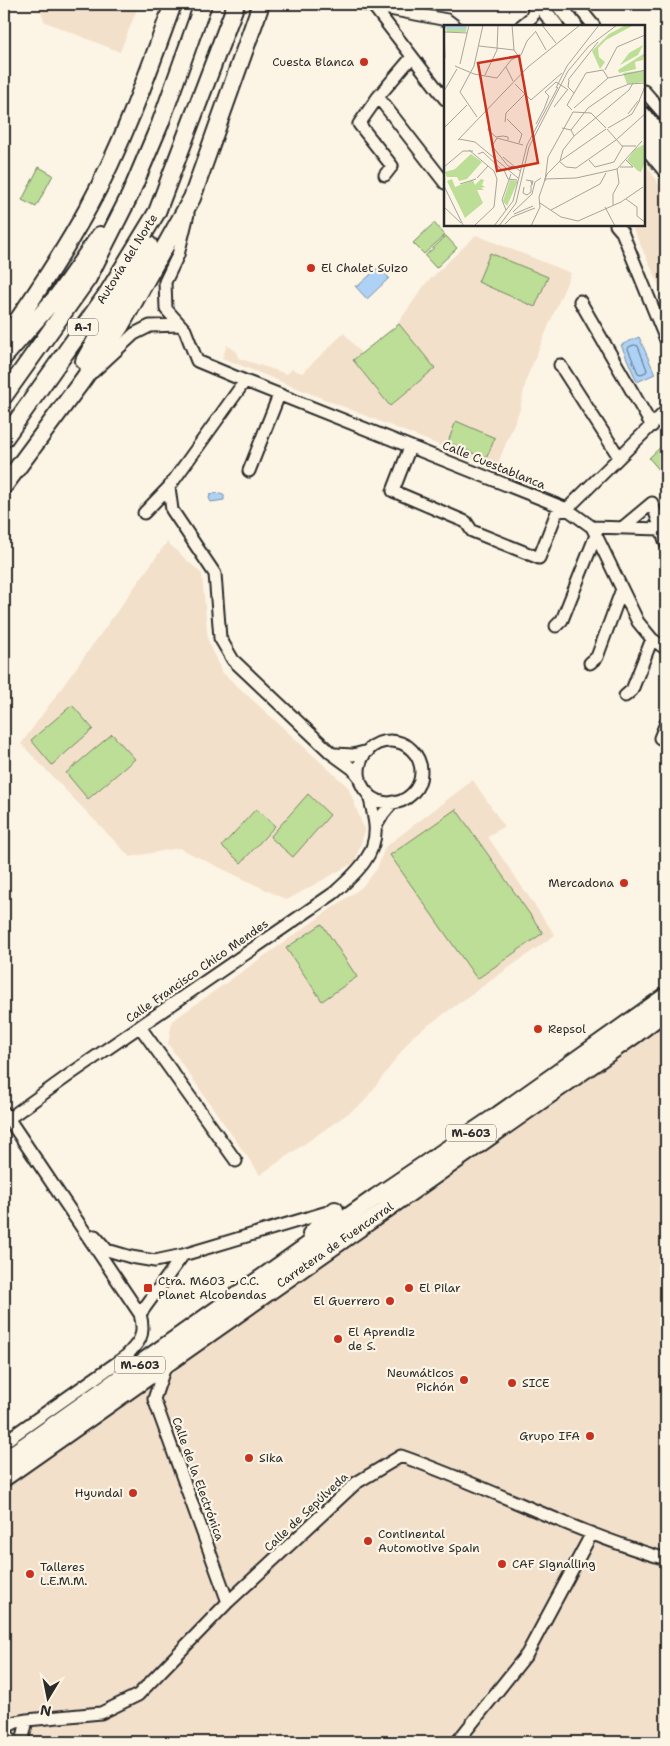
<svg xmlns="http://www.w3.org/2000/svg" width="670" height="1746" font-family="'Shantell Sans',sans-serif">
<rect width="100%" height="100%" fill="#fcf5e5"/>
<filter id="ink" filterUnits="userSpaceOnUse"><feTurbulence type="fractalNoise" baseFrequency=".02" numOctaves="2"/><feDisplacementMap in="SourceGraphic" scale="10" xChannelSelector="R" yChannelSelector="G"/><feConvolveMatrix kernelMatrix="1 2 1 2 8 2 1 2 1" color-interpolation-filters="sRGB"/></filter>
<g filter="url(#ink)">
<!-- built -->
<path fill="#f3e0cb" d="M33,4h106l-19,48 -75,-30 -7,-16z
M644,160l22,37v110l-10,-29 -25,-53h13z
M476,235l95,38 -44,104 -7,32 -24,59 -274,-110 5,-13 10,7 1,6 49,16 5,-5 10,4 42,-40 17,20 -8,7 37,46 44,-38 -36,-45 28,-40z
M167,542l35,32 6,66 14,32 126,115 17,44 -10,31 -68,38 -108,-52 -49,9 -109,-113z
M473,780l31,46 -16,11 67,98 -142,101 -50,67 -103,72 -92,-131 4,-23 190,-134 15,-18 8,-22z
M666,1009v733h-662v-265z"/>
<!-- green -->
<path fill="#bcde97" stroke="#748461" d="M39,167l14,8 -17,32 -14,-7z
M434,223l11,12 -21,19 -11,-11z
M446,236l11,12 -21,20 -11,-12z
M490,253l58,24 -13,30 -57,-25z
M399,324l36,44 -45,38 -37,-46z
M456,421l39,17 -9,21 -38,-17z
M666,442v36l-17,-20z
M72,705l21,24 -41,36 -21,-25z
M112,734l23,25 -47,40 -22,-26z
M308,794l22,21 -37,42 -23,-20z
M256,809l19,17 -34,37 -19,-17z
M456,809l87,124 -66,46 -87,-124z
M322,924l35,53 -35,24 -36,-53z"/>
<!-- water -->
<path fill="#add2f6" stroke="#798fa5" d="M379,267l10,11 -22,21 -12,-13h3z
M639,337l16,37 -18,8 -16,-37z
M216,493l8,2v5l-13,2 -2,-4 1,-3z"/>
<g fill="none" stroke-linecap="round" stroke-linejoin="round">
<!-- shore -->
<path stroke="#5f6e7c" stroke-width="1" d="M635,345l3,1 9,24 -1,2 -5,2 -3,-1 -10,-24 1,-2z"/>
<defs>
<path id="minor" d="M363,4l84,16 8,6
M576,4l18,22
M374,7l71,92
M521,26l11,-9 4,-13
M412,57l-34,40 67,86
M644,91l22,25
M378,97l-19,27 33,42 -7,9
M644,113l22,24
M188,214l-10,41 -13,27 1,27 19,21 12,31 48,20 322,128 99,-98
M616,225l6,7 44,108
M580,301l72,125
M560,365l59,92
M93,372l41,-38 16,-8 30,-1
M245,381l-76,106 3,23 43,64 5,64 13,22 98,93 22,16 7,9
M410,447l-17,44 73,31 6,9 67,27 18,-46 10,-3 25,18 46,95 14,17 14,10
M249,471l30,-76
M144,513l25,-26
M592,527l69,2 5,15
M622,528l30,-25 9,26
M556,626l6,-6 34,-85
M590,663l7,-6 25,-68
M625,696l7,-6 20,-51
M660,738l6,-15
M359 772a31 31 0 1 1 62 0a31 31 0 1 1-62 0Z
M335,754l18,1 15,-4
M376,826l7,-12 10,-12
M140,1027l96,134
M4,1112l136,202c6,22 -1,29 -15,43l-121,85
M8,1119l64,-46 262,-180c20,-18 44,-38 41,-68 -1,-10 -4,-21 -6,-31
M95,1236l12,14 24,7 24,4 28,-6 148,-44
M140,1314l43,-59
M166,1364l-12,35 74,203
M4,1728l12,-6 11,-2 74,-7 37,-18 90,-93 128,-119 45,-27c89,31 174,77 265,103
M4,1733l11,9
M22,1742l5,-22
M457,1742l70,-88 65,-121"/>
<path id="major" d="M539,4l17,22
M558,4l17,22
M644,123l22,34
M644,144l22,27"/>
<path id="highway" d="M4,340c30,-43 59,-86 84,-132 35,-64 60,-135 85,-204
M4,357l54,-62 42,-60
M84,361l65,-116
M4,396l84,-118 42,-83 30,-71 43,-120
M4,439l103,-145 50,-82 79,-208
M4,486l78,-105 38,-54 72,-129 69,-194
M311,1234l24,-24
M4,1460l372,-263 122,-82 168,-119
M4,1478l632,-444 30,-23"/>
</defs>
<!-- minor casing -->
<use href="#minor" stroke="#2b2b2b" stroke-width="15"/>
<!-- major casing -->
<use href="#major" stroke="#2b2b2b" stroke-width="18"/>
<!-- highway casing -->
<use href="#highway" stroke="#2b2b2b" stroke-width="20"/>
<!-- minor -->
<use href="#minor" stroke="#fcf5e5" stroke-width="11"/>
<!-- major -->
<use href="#major" stroke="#fcf5e5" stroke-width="14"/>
<!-- highway -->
<use href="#highway" stroke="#fcf5e5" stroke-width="16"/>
</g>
</g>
<!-- markers -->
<g fill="#c8321e" stroke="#fcf5e5" stroke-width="2">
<circle cx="364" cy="62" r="5"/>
<circle cx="311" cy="268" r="5"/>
<circle cx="624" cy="883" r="5"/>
<circle cx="538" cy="1029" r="5"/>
<rect x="143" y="1283" width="10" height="10" rx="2.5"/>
<circle cx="409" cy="1288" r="5"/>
<circle cx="390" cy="1301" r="5"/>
<circle cx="338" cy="1339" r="5"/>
<circle cx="464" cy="1380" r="5"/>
<circle cx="512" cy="1383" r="5"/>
<circle cx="590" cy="1436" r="5"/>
<circle cx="249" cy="1458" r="5"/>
<circle cx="133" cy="1493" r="5"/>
<circle cx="368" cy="1541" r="5"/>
<circle cx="502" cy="1564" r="5"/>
<circle cx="30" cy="1574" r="5"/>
</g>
<g text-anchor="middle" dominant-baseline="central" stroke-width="4.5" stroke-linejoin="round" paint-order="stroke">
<!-- shield labels -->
<g fill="#fcf5e5" stroke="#6a6863" stroke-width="1">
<rect x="68" y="318.5" width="30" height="17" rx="4"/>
<rect x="446" y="1124.5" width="50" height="17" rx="4"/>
<rect x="115" y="1356.5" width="50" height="17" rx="4"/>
</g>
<g font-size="11" font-weight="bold" fill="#2b2b2b">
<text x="83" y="327">A-1</text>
<text x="471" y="1133">M-603</text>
<text x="140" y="1365">M-603</text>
</g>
<!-- poi labels -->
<g font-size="12" fill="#2b2b2b" stroke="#fcf5e5" text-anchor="start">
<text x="354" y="62" text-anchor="end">Cuesta Blanca</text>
<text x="321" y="268">El Chalet Suizo</text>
<text x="614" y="883" text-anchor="end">Mercadona</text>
<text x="548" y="1029">Repsol</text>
<text x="158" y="1281">Ctra. M603 - C.C.<tspan x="158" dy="14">Planet Alcobendas</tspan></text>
<text x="419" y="1288">El Pilar</text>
<text x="380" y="1301" text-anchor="end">El Guerrero</text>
<text x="348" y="1332">El Aprendiz<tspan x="348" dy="14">de S.</tspan></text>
<text x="454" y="1373" text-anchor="end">Neumáticos<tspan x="454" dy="14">Pichón</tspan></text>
<text x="522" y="1383">SICE</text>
<text x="580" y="1436" text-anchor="end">Grupo IFA</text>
<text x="259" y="1458">Sika</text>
<text x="123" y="1493" text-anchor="end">Hyundai</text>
<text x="378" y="1534">Continental<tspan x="378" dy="14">Automotive Spain</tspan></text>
<text x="512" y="1564">CAF Signalling</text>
<text x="40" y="1567">Talleres<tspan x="40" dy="14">L.E.M.M.</tspan></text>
</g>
<!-- street labels -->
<g font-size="12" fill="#2b2b2b" stroke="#fcf5e5">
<text transform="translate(127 259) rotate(-58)">Autovía del Norte</text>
<text transform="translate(494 465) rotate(22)">Calle Cuestablanca</text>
<text transform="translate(197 971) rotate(-35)">Calle Francisco Chico Mendes</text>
<text transform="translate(335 1245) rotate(-35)">Carretera de Fuencarral</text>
<text transform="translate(198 1479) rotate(70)">Calle de la Electrónica</text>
<text transform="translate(306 1512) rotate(-43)">Calle de Sepúlveda</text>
</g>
</g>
<!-- overview -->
<g transform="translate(444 25)">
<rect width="201" height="201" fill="#fcf5e5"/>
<path d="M1,0h22l-1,7h-19zM182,0h8l-28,15 -8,8 1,9 6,5 -5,7 -8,-18 17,-17zM199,20l-5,10 -18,10 9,-12zM201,28l-2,7 -8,2 1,7 -17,4 -1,-3zM201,45v12l-18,2 -4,-11zM201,119v18l-4,10 -3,-1 -11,-11 8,-11zM27,129l11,8 -15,17 -8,2 -2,-4h-10l-2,-5 10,-3zM8,154l3,8 18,-7 2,5 6,-6 3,1 -2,5 3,2 -4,1 3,2h-7l6,13 -18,15 -18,-37zM66,155l8,1 -11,25 -4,-5z" fill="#bcde97"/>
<path fill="none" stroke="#add2f6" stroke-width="2.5" d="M1,2l21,1"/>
<path fill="none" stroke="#a8a49b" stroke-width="1" d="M68,0l2,25M98,0l14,18M0,2l1,31M1,7l22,1M92,7l10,18M35,21l35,4 5,7M16,39l9,-39M11,41l19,8 23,4 14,-18 10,-5 6,-14 9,-10M62,42l7,14M161,45l12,-23 28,-12M41,50l12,-25 1,-25M124,55l30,-38M125,55l-1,7 6,6M71,59l16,16M112,63l11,-22 32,-41M0,66l13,-22M16,67l14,-26 9,-41M16,67l17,25M101,67l11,-10 11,7M87,75l31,-27M195,76l7,-17M110,82l14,-18M130,83l34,-30 38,-8M100,84l5,-13 -4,-4M128,85l-5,-5 19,-32 17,-3 5,8M184,89l10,-13M63,94l15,15 -3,9M61,97l1,-9 19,-19M92,99l8,-15M45,100l-1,5 8,7 7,-1 5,1v3M0,103l23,-23M118,103l9,2 3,6M164,103l24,-14 8,-14M163,104l15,17h14M127,105l17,-22 26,-18 15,-6 17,-1M15,114l16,3 43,36M14,115l70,-73 52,-42M25,125l25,21 3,8 -3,28 -20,19M34,129l5,-2 20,19M59,132l17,14M145,135l6,7 19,-5 9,-16M116,136l3,-11 11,-14 55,-46 4,-7M116,136l46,-32M116,137l6,5 10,1 40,-28 30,-27M0,142l19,-16h10M71,142l-7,-1 -16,-20 5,-8 26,7M176,142h13l-7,-7M60,145l4,9 9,1M103,149l13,-13M33,153l11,-12M100,154l32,-1 41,-9 25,-28M82,155l6,1h1l-1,4 -1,-4M101,156l3,-24 25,-45 18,1 15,15M16,159l16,-5M0,161l19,39M80,162l-1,6 4,2 4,-3v-7M182,174l11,8v9l9,7M96,178l21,14 17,4 43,-19 22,-15M169,180v-11l6,-11 -2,-14M0,182l17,16M96,182l-1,-10 8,-23M161,182l10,19M62,185l-4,-10 9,-26M107,185l49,-26 6,-11M69,187l19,-18 3,-12 6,-4M70,189l19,-8M61,199l7,-7 23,-9M50,201l19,-25 14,-56 31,-58M55,201l17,-23 13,-56 39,-76 21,-25 28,-21M87,201l9,-19"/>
<path fill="#c8321e" fill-opacity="0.15" stroke="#c8321e" stroke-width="2.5" d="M75,31l19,107 -41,8 -19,-108z"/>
<rect width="201" height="201" fill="none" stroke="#2b2b2b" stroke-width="2.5"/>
</g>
<!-- margin -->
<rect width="670" height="1746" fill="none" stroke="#fcf5e5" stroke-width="20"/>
<rect x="10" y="10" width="650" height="1726" fill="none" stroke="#2b2b2b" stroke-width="2" filter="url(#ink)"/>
<!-- north arrow -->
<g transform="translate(48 1698) rotate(190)" stroke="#fcf5e5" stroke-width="4" paint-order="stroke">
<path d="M0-4L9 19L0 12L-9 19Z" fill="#2b2b2b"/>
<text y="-8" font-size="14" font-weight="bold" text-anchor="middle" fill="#2b2b2b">N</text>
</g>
</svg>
